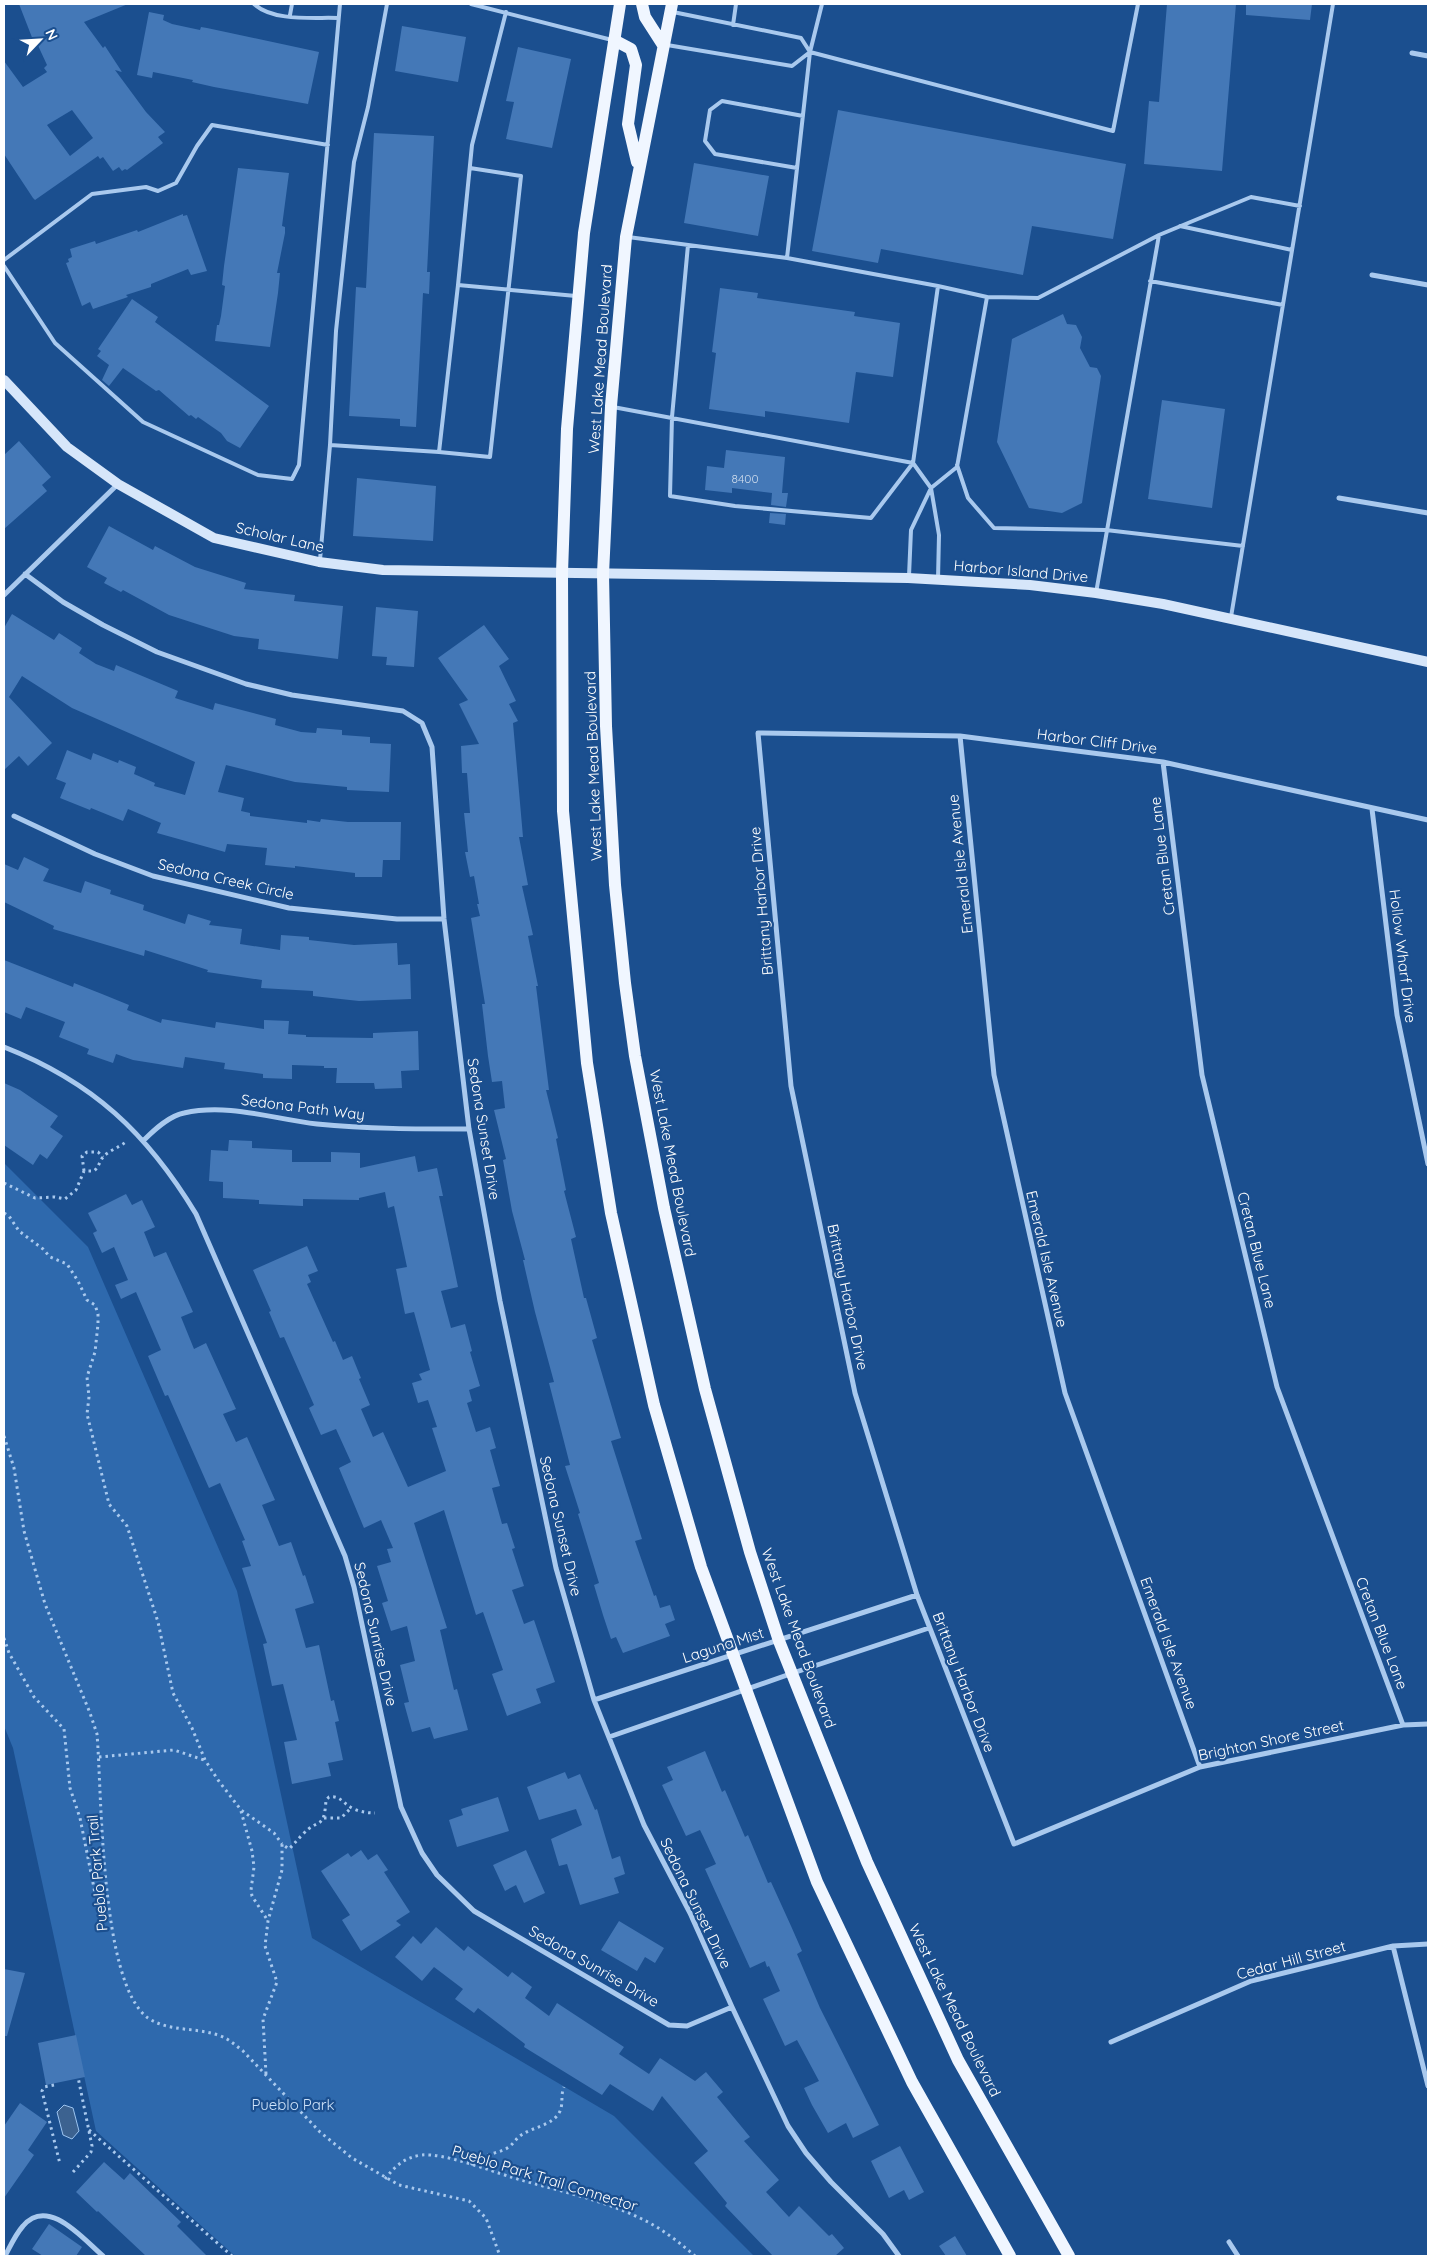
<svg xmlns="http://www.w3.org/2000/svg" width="1432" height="2260" font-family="Quicksand,sans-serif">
<rect width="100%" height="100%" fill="#1b4f8f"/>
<!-- green -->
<path fill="#2e69ad" d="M4,1163l84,84 149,344 75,347 302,178 140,140h-519l-139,-125 -83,-383 -9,-22z"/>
<!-- water -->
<path fill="#3c6290" stroke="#9cc4f0" d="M64,2105l9,3 6,23 -7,8 -9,-4 -6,-23z"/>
<!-- building -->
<path fill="#4478b7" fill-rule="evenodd" d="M19,4h109l-44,18 19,26 2,-2 17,26 -7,-2 31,42 19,20 -7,5 5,6 -36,27 -2,-1 -3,2 -3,-4 -6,4 -10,-14 -3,2 -2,-3 -63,44 -2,-2 -29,-44v-93l19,26 24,-15 -3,-4 3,-3 -12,-26 -2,1zM72,110l21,28 -23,18 -23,-31z
M1167,4h69l-14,167 -78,-7 5,-63 10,1z
M1246,4h66l-2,16 -64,-5z
M149,12l15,3 -1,5 9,4 28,6 1,-3 6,1 112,24 -11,52 -94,-17 -22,-5 1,-2 -40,-8 -1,6 -15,-3z
M402,26l64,11 -8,45 -63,-11z
M518,47l53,12 -19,89 -46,-9 8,-37 -8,-1z
M838,110l288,54 -13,75 -81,-13 -9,49 -142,-26 -3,14 -66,-12z
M374,133l60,3 -7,136h3l-1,22 -6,-1 -7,134 -16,-1v-7l-51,-3 7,-129 10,1z
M694,163l75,13 -11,60 -74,-13z
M238,168l51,5 -7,53 3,1v6l-8,40h3l-2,20 -8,54 -55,-6 2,-16h2l2,-9 4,-30 -3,-1 2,-19z
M183,214v2l4,-1 20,56 -16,4 -3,-6 -37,15v3l-25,8 2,2 -35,12 -3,-7 -8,4 -16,-43 3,-1 -1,-3 4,-2 -2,-8 25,-8 1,3 41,-14 1,2z
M720,288l38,5 -1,5 98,14 -1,4 46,7 -7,54 -37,-5 -7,51 -84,-12v6l-56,-8 7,-56 -4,-1z
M132,299l26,18 -3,5 114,84 -29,42 -13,-7 -6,-8 -23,-16 -2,2 -5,-4 -2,1 -30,-26 -3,1 -33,-23 -14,18 -7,-6 7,-15 -12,-9 4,-5 -3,-2z
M1063,314l4,10 9,1 6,12 -2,11 10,19 7,1 4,8 -19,127 -20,10 -33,-5 -32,-66 15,-103z
M1162,400l63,9 -13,99 -64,-9z
M19,441l32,36 -9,8 5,6 -43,38v-74z
M726,450l59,7 -3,36h6l-2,14 -15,-2 1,-12 -40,-5v5l-27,-3 2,-24 17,2z
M357,478l79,8 -3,55 -80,-5z
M770,513l16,1 -1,11 -16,-2z
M109,526l44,24 2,-4 40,21 51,16 -2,6 51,6 -1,6 49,5 -5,53 -80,-10 1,-10 -25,-3 -65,-21 -46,-25 -2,2 -17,-9 3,-5 -20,-11z
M376,607l42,4 -4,56 -28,-2 1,-8 -15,-1z
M12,614l42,26 5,-7 23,15 -3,5 17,11 18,7 2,-6 62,26 -3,7 38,12 2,-7 61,16 -1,6 26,7 15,1 1,-5 25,2v5l28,2v6l21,1 -2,48 -42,-2v-3l-52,-5 -69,-17 -8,27 26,6 -3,13 9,2v3l57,7v-3l13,2 1,-3 27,3h53l-1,38h-17l-1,17h-27v-4l-60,-7v2l-30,-3 2,-17 -40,-4 -2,8 -68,-19 4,-10 -33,-14 -5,12 -32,-13 -1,2 -30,-12 6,-15 -10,-4 11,-29 24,10 2,-7 25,10 1,-3 17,7 -2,7 21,9 -1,3 31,9 10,-33 -123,-54 -50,-32 -13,21 43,46 -24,23 -9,-10 -15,14v-142z
M484,625l25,34 -10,7 17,35 -7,3 9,17 -5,2 10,114h-4l9,48 -6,1 11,49 -5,1 10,50h-2l13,104h-3l12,48 -2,1 10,51 -2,1 12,46 -5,2 13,59h2l11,40 -5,2 29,98 -10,3 31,98 -7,2 19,55 2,-1 4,13 10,-3 5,15 -10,4 5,12 -47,17 -7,-16 -5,2 -8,-24 -9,-30 5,-2 -21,-69 2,-1 -15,-47 5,-1 -21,-82 5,-1 -19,-70 -12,-52h2l-13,-49 -9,-51 3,-1 -12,-49 11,-2 -3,-27 -10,1 -4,-26 -6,-52h3l-14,-86 9,-2 -3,-12h2l-5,-28 -4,1 -5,-25h3l-4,-39h6l-3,-40h-5l-1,-27 18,-2 -20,-40 9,-4 -30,-42z
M24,857l25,12 -6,12 38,12 4,-12 26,9 -1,4 34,11 -1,5 42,14 3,-10 23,7 -2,4 33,4 -2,15 40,6 1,-15 28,2v3l45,5 43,-2 1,22 12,-1 1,35 -52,2 -46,-5v-5l-52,-3 1,-8 -55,-8 1,-2 -63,-20 -1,6 -91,-27 1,-3 -50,-24v-38l14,6z
M4,960l69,27 1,-4 28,11 27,11 -2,5 34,13 1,-4 53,9 1,-6 48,7v-9l25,1 -1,13 18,1v2l67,1v-5l45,-2 1,39 -18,1 1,17 -27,1 -1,-6h-38l1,-15h-13v-2l-32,-1v14l-29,-1v-4l-39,-5 1,-6 -40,-6 -2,11 -50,-8 -17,-6 -3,9 -26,-9 2,-5 -30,-12 6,-15 -39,-15 -5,12 -17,-7z
M4,1083l16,7 38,26 -8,11 13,9 -16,23 -7,-5 -7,11 -29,-20z
M229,1140l23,1v7l40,2v12h39v-10l29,1v15l55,-12 3,16 19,-4 6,28h-4l19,91 -17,4 10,37 14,-4 7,27 -2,1 10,34 -11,4 3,11 -5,2 9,29 14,-5 6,21 -6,2 10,36 -8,2 10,36 5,-1 8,25 -3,1 12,37 -12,4 12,34 10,-4 21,62 -19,7 5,14 -34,13 -15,-42 11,-4 -20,-58 -7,3 -32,-105 -30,13 33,105 -7,2 14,60 3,-1 11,41 -34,9 -4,-12 -18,5 -8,-29 5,-1 -9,-37 15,-4 -8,-35 -16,5 -9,-28 6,-2 -11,-35 14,-4 -4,-13 6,-1 -12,-28 -17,8 -25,-60 12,-6 -15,-33 -15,6 -12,-27 5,-3 -30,-68 -4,1 -11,-26 2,-1 -18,-41 54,-24 11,25 -10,4 3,7 -4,2 26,58 2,-1 8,19 9,-4 9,22 -2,1 11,26 -9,4 12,28 10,-5 25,55 38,-16 -14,-43 5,-1 -9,-27 -10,3 -6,-20 10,-3 -3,-6 11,-4 -16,-58 -9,2 -9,-45 11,-2 -13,-61 -6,2 -3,-16 -26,6v2l-56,-1v7l-44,-2v-4l-36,-2v-16l-14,-1 2,-31 17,1z
M126,1194l6,11 10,-5 13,27 -11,5 10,25 12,-5 15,33 12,27 -12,5 13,32 12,-6 30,66 -13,5 13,28 11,-5 28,63 -13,5 17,41 12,-4 12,34 2,-1 9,28 -19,6 11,39 13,-3 12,56 3,-1 5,21 -4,1 8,38 -15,3 3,13 -39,8 -8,-42 13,-2 -14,-56 -11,2 -9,-42 4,-1 -25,-75 9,-2 -9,-25 3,-1 -25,-57 -11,5 -41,-93 -3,1 -17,-40 13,-6 -25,-58 -15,7 -6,-14 13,-5 -14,-33 -12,6 -9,-20 4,-2 -9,-18z
M705,1751l17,41 3,-2 20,47 3,-2 20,48 3,-1 20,44 11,25 -5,3 23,54 59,117 -26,13 -7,-15 -18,10 -16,-28 -8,-17 15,-7 -22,-41 -12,6 -22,-47 17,-8 -11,-25 -2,1 -2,-6 -15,7 -45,-99 11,-5 -13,-28 -3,-6 -14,6 -24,-51 11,-5 -6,-13z
M565,1772l3,7 12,-5 15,36 2,-1 15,50 8,-3 5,18 -11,4 5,15 -39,12 -13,-41 -8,2 -8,-27 31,-14 -6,-16 -37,11 -12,-33z
M498,1797l11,34 -52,16 -8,-27 14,-5 -2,-6z
M361,1850l7,10 9,-6 11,16 -4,2 26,40 -14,9 5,4 -40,26 -19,-31 8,-5 -29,-44 27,-18 3,4z
M526,1850l19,43 -21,10 -8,-18 -11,6 -12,-26z
M619,1921l45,27 -9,15 -10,-6 -8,14 -36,-21z
M436,1927l28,24 4,-5 40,31 4,-5 20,15 -7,11 24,18 8,-13 67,44 -5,7 30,20 11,-16 35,23 11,-9 17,20 -6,5 33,40 -6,4 35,39 -13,12 23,25 10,-11 30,30 3,-2 12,14 -9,8h-62l-48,-50 2,-3 -33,-40 14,-12 -46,-55 -9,15 -43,-27 -8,11 -78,-48 1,-3 -47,-36 -4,5 -19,-14 8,-10 -29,-22 -12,14 -27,-24 18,-21 8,8z
M4,1969l21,4 -18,63h-3z
M76,2035l9,42 -39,8 -8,-42z
M20,2103l27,19 -19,28 6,5 -30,43v-72z
M900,2146l24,46 -15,8 -5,-10 -15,8 -18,-37z
M104,2162l20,18 6,-7 51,49 -4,4 30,30h-61l-48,-45 -1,1 -21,-20z
M49,2224l33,23 -6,9h-33l-11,-7z
M955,2236l12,20h-21l-7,-10z"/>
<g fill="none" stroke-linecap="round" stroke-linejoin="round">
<!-- path -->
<path stroke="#a9c9ee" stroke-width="3" stroke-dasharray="2.5 4" stroke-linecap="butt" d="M84,1171l-2,-15 5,-4h11l5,5
M4,1183l31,15 20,-1 10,2 11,-9 8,-19h10c5,-4 5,-9 9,-14 5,-6 17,-10 24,-16
M4,1213l5,3 10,15 24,18 7,8 17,7 11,17 9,19 8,5 3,9v10l-3,28 -8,25 2,20 -2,17 22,90 18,22 31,96 15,71 19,35 13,32 13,20 23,30 33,23 8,11
M4,1436l10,32 10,63 21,73 45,109 7,21c5,60 3,249 51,284 21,14 46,9 70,17 10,3 17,10 25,16l77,81 32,26 47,27 70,16 17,17 14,38
M4,1638l5,15 25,44 30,32 6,59 10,30 15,75 13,10
M99,1757l75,-7 30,10
M241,1811l11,40 2,16 -3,23 1,6 16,25
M324,1818h17l10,-10
M266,2074l-3,-55 14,-37 -12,-36 3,-25 14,-51v-26l7,5c5,-5 9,-10 14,-15 16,-17 21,-3 23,-34l3,-3c12,-2 15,8 25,12 7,3 14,4 21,4
M54,2085l-10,2 -2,4 18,73
M89,2130l143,126
M471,2165c10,-12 26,-10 38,-18 5,-4 8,-10 14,-13 11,-7 29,-9 36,-21 5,-8 1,-17 5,-26
M73,2172l18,-20 1,-6 -14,-69
M385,2179c10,-13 20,-22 37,-24 22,-2 66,15 89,22 43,13 90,22 131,42 19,9 37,23 53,37"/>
<!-- lane -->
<path stroke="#a9c9ee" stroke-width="4" d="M254,4c20,18 60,13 84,14
M471,4l141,36
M506,12l-34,133 -14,140 118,11
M673,12l128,26 9,14 303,79 25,-127
M290,15l2,-11
M733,25l3,-21
M667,45l125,21 18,-14
M797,168l-82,-14 -10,-13 5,-31 12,-9 81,15
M1180,226l112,24
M1159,235l92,-38 49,9
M628,237l159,21 23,-206 12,-48
M787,258l151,28 -25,177 18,25 8,47 -1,44
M4,260l88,-66 54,-7 12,4 18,-8 21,-37 15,-21 116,20
M4,266l51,77 88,79 115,53 34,4 7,-14 41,-461
M1150,281l133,24
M938,286l49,11
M613,407l300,56 -42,55 -136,-12 -65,-10 2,-79 16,-172
M330,445l109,7 19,-167
M439,452l51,5 31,-281 -51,-8
M957,465l11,33 26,30 112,2 137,16
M320,560l10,-115 6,-114 18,-169 14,-55 19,-103
M909,576l2,-46 20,-42 26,-21 30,-170 51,1 121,-63 -63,358
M1231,617l102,-613"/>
<!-- street -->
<path stroke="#a9c9ee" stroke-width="5" d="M1412,53l16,3
M1372,275l56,10
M1339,498l89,15
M25,574l38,28 40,23 54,27 89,32 46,11 111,16 19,12 10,24 12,172 25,210 31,172 56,267 38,132 50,125 46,88 42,94 56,119 18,27 25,29 52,52 16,22
M4,595l114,-111
M960,736l34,339 71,318 135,374
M1163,762l39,313 75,312 126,338
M1372,809l25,206 31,149
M14,816l81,38 58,22 136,32 108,11h47
M1428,820l-265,-58 -203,-26 -202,-3 33,353 64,307 62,202 97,249 186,-77 203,-42 25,-1
M4,1047c89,35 143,86 192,167l149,342 9,31 47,220 21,46 15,22 37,36 195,114 18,1 45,-19
M144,1140c11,-11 25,-24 40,-27 44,-10 89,6 133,11 50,5 101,5 152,5
M594,1700l323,-105
M609,1737l184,-64 136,-45
M1393,1946l35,140
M1111,2042l140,-61 142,-35 35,-2
M1229,2242l9,14
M5,2256c5,-9 10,-21 18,-30 25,-30 60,13 80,30"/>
<!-- secondary -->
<path stroke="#d6e6fa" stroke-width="10" d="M4,380l63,67 51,37 96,54 105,24 64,8 525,8 122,7 66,8 67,11 265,58"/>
<!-- primary -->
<path stroke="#f0f6ff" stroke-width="12" d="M620,4l-36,229 -17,196 -5,144 1,238 24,252 24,150 43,192 47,162 116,315 95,200 98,174
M642,4l3,13 18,28
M672,4l-46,233 -15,169 -8,168 3,152 9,159 10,98 10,73 29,152 41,181 45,163 29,89 88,221 91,198 111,196
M614,40l17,9 5,16 -8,59 9,38"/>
</g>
<g text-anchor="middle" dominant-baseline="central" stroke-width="4.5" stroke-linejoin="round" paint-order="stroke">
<!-- number labels -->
<g font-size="12" fill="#d0dded">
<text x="745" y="478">8400</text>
</g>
<!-- street labels -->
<g font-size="15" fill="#fff" stroke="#1b4f8f">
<text transform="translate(600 359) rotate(-86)">West Lake Mead Boulevard</text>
<text transform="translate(280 537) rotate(13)">Scholar Lane</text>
<text transform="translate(1021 571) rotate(5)">Harbor Island Drive</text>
<text transform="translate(1097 741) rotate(7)">Harbor Cliff Drive</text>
<text transform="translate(593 766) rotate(-92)">West Lake Mead Boulevard</text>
<text transform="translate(1162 856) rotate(-97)">Cretan Blue Lane</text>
<text transform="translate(960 864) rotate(-96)">Emerald Isle Avenue</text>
<text transform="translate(226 879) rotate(13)">Sedona Creek Circle</text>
<text transform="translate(761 901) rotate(-95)">Brittany Harbor Drive</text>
<text transform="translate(1403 956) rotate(83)">Hollow Wharf Drive</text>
<text transform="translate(303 1107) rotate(7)">Sedona Path Way</text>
<text transform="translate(484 1129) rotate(81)">Sedona Sunset Drive</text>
<text transform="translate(673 1163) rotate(79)">West Lake Mead Boulevard</text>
<text transform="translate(1257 1250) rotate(76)">Cretan Blue Lane</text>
<text transform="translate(1047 1259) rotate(77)">Emerald Isle Avenue</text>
<text transform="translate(848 1297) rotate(78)">Brittany Harbor Drive</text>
<text transform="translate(561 1526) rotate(77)">Sedona Sunset Drive</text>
<text transform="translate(1382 1633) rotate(69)">Cretan Blue Lane</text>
<text transform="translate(376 1634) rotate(77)">Sedona Sunrise Drive</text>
<text transform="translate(799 1638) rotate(70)">West Lake Mead Boulevard</text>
<text transform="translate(1169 1643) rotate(70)">Emerald Isle Avenue</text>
<text transform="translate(723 1645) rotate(-18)">Laguna Mist</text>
<text transform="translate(964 1682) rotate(69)">Brittany Harbor Drive</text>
<text transform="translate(1271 1740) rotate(-12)">Brighton Shore Street</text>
<text transform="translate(97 1873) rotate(-95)">Pueblo Park Trail</text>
<text transform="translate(696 1903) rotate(64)">Sedona Sunset Drive</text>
<text transform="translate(1291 1960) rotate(-15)">Cedar Hill Street</text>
<text transform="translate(594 1966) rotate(30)">Sedona Sunrise Drive</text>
<text transform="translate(955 2010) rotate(64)">West Lake Mead Boulevard</text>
<text transform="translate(545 2178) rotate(17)">Pueblo Park Trail Connector</text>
</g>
<!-- park labels -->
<g font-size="15" fill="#cfe3fa" stroke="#1b4f8f">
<text x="293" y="2104">Pueblo Park</text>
</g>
</g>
<!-- border -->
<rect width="1432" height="2260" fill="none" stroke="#ffffff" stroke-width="10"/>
<!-- north arrow -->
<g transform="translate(40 40) rotate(65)" stroke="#1b4f8f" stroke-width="4" paint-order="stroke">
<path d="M0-4L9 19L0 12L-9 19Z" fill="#ffffff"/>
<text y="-8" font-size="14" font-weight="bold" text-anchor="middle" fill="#ffffff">N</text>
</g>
</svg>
